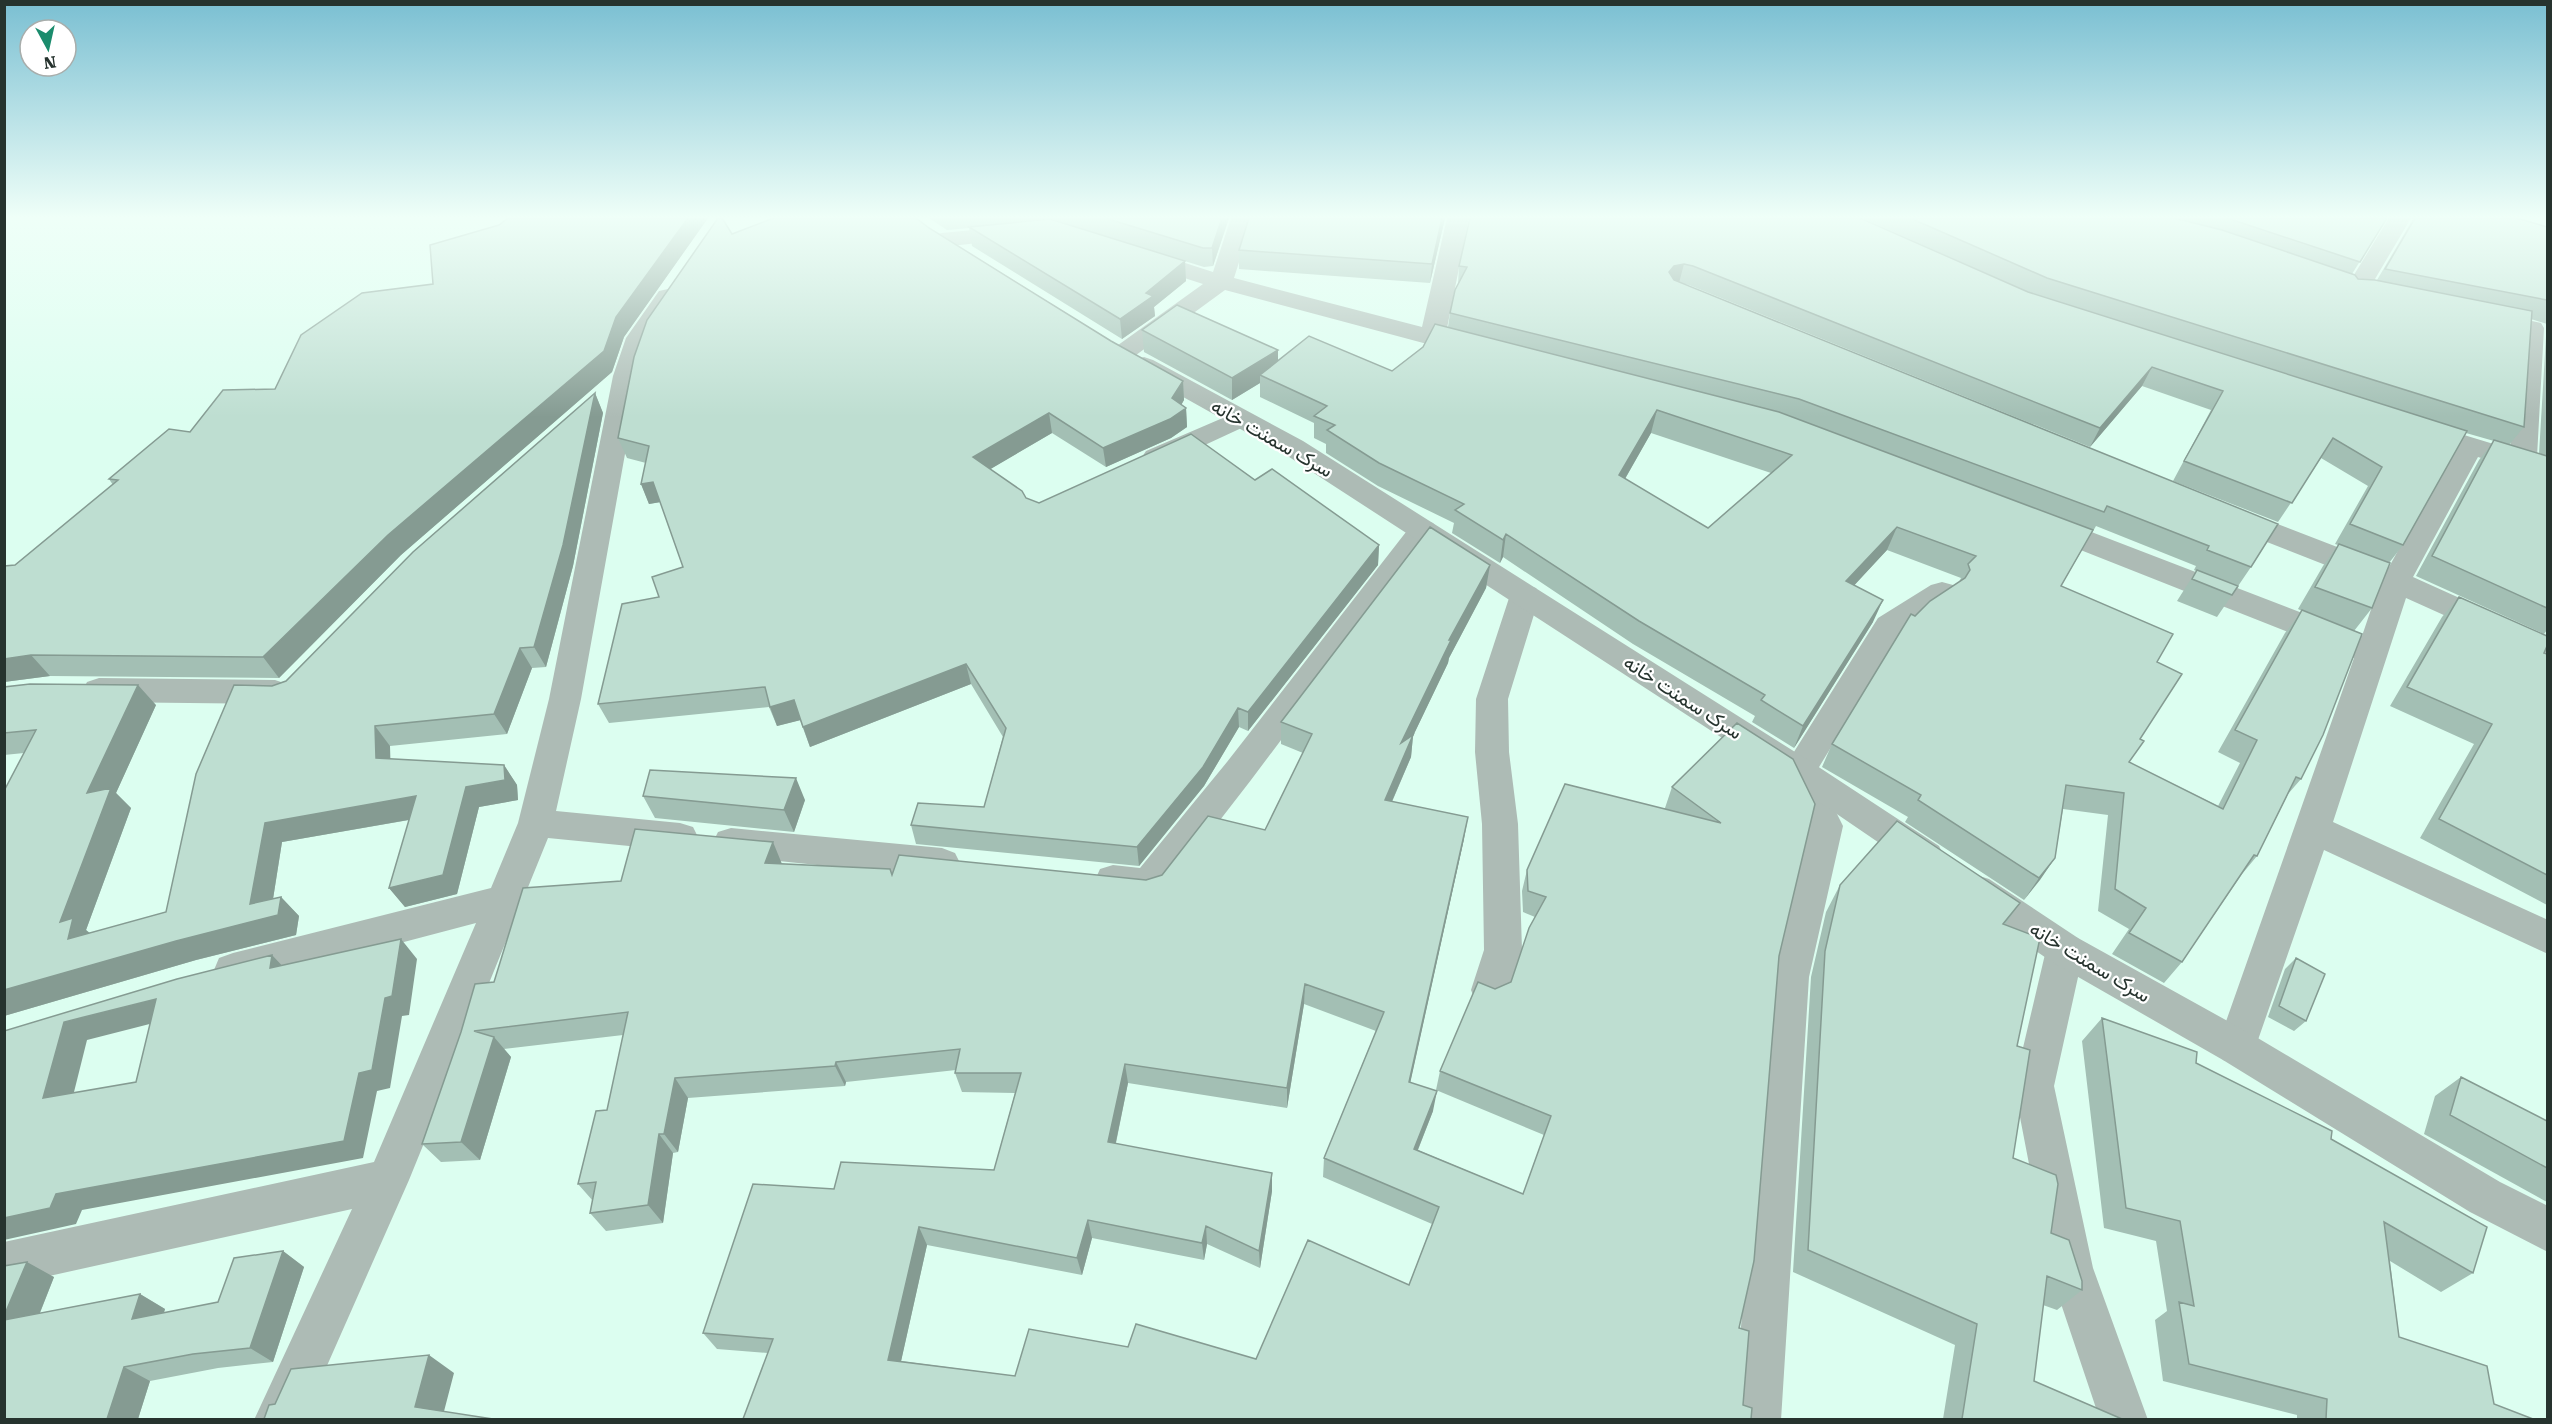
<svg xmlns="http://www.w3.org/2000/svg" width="2552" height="1424" font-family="'Roboto Serif',Vazirmatn,serif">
<rect width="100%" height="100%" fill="#dcfef0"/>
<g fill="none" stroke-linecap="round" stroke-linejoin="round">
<!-- minor -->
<path fill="#adbbb5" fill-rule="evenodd" d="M1231,218h22l-19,60 188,49 25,-109h22l-23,115 35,10 4,5 -4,5 -9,3 -247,-66 -93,68 -9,3 -9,-3 -4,-5 4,-5 89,-64 -68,-22 -4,-5 4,-5 8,-2 8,2 62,20z
M2389,218h22l-46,78 -9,2 -9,-2 -3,-5z
M1015,226l8,2 3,5 -3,5 -81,9 -8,-2 -4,-5 4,-5 8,-2z
M668,289l9,2 3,5 -28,42 -13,38 -58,323 -25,112 124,12 13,4 5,10 -5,10 -13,4 -132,-13 -139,342 -106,240h-49l98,-211 -348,77v-44l370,-80 102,-239 -243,64 -14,-5 -5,-12 5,-12 14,-5 258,-65 27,-65 31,-124 64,-323 13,-38 33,-47z
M2532,321l9,2 3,5 -7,129 11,4v18l-70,-22 -65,120 135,61v24l-142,-64 -73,224 215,98v34l-224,-104 -73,210 -14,5 -14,-5 -6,-13 137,-389 -319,-126 -5,-7 5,-7 10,-3 10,3 307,118 17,-50 -158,-62 -4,-7 4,-7 10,-2 10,2 148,57 65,-118 -46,-14 -4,-6 4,-6 10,-2 92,28 10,-121 3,-5z
M1239,411l9,2 4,6 -4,6 -82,38 -10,3 -10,-3 -4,-6 4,-6z
M1423,520l10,3 5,7 -5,7 -182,243 -89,115c-20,6 -42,2 -62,-4l-5,-11 5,-11 13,-4 27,3 87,-106 186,-239z
M1942,582l11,3 4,7 -4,7 -53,35 -84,138 27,54 -34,151 -28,443h-48l38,-443 36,-151 -25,-55 96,-153 53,-33z
M1525,585l11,3 4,7 -32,104 1,53 9,72 4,126 -18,52 -14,5 -14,-5 -5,-12 13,-40 -2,-126 -7,-72 1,-53 34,-104 4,-7z
M99,678l176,2 12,4 4,8 -4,8 -12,4 -176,-2 -12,-4 -4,-8 4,-8z
M731,828l211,20 13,5 5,10 -5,10 -13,5 -211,-22 -13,-4 -5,-10 5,-10z
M2065,934l13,4 6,12 -30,136 39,182 55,152h-48l-51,-152 -35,-182 32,-136 6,-12z"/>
<!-- tertiary -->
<path fill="#adbbb5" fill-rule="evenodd" d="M1144,357l9,3 150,81 508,321 128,84 5,10 -5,10 -13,5 -13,-5 -126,-86 -504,-327 -148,-83 -4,-5 4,-5z
M1976,875l13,4 89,59 173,96 249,148 48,24v46l-78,-40 -247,-152 -171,-98 -89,-61 -5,-11 5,-11z"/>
</g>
<!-- wall -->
<path fill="#a3bfb4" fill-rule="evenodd" d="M508,218h200l-84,119 -12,35 -211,183 -122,123 -229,-2 -46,6 11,-117 98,-80 -4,-6 81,-47 85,-43 158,-105 66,-59z
M929,218h300l-16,48 -9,1 -151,-47 132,41 1,20 -32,26 1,9 -33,23 -150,-93 -3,-18 -22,2z
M1445,218l-15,65 -191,-14v-19z
M1470,218l560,75 -168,-75h525l-35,56 6,5 19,1 36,-61 -1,-1h105l30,9v97l-16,-5 -7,108 -15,18 30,9 7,-118 1,-2v296l-3,4 -128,-58 63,-116 15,-19 -28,-8 -63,112 -14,18 -17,45 -18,23 -53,148 -13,15 -31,62 -15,18 -60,88 -18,21 -52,-29 17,-25 -31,-18 10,-96 -45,-6 -8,49 -31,42 -119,-78 3,-5 -86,-50 10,-23 83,-128 44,-34 2,-4 -74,-28 -33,35 19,37 -79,126 -42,-26 3,-6 -122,-72 -130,-87 -3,6 -48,-30 2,-10 -76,-37 -52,-33v-9l-12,-6v-15l-54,-26v-14l-28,17 -88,-48 -2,-22 136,31 114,10 56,-44 2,-14 8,-29 1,-18zM1680,283l9,2 401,162 52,-61 69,24 -38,71 105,41 43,-64 47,28 -33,58 3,1 -15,21 -25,43 4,2 -17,22 -67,119 22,11 -22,43 -89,-44 11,-23 17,-77 -96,-76 35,-60 100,40 -2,4 2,1 -19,30 40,16 34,-50zM1651,433l120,40 -63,55 -83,-49z
M929,228l182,113 72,40 1,19 -3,5 5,3 1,19 -16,11 -65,29 -54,-34 -62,36 36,29 13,5 216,-23 124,65 -1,20 -130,166 -9,-4 -35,59 -65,80 -223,-22 -5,-19 73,-18 19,-70 -32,-53 -161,63 -10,-27 -23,6 -8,-19 -160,16 -11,-19 61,-107 24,-30 -23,-65 -11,2 -8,-20 5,-21 -19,-5 -9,-20 114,-204z
M595,393l8,20 -30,153 -27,101 -14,1 -25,66 -117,12v13l114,6 13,20 1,15 -39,7 -22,87 -52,13 -16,-19 20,-68 -127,22 -9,57 8,-2 18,19 -3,19 -100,25 -192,56 20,-263 -20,2v-68l152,18 -40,88 15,15 -45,122 4,3 76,-21 106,-226 14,-5z
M1490,565l-4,23 -37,70 -1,5 -35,73 -2,21 -19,45 72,37 -54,244 23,28 -15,39 105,44 21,-59 -108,-45 4,-19 55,-82 16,-7 24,-65 -12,-5 -1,-21 5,-21 138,-62 7,-21 65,-64 42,233 -40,372 -996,91 25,-66 -51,-4 -14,-16 131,-144 160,-19 21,-77 -53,-1 -7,-19 1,-3 -110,12 -1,4 -157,12 -10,54 -5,1 -10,70 -57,8 -16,-18 3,-12 -15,-17 29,-74 16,-75 -119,14 7,8 -31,103 -39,2 -19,-18 72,-162 127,-101 161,-17 110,11 254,5 16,-5 103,-45 38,-77 -22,-9v-22zM1304,1004l72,27 -52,127 -1,19 109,47 -23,61 -153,74 -128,-12 -113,29 -114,-15 26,-116 155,30 10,-37 112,22 3,-16 53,24 12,-77 -156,-48 12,-60 159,25z
M2459,597l88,57v251l-127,-67 54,-94 -84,-38 52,-89z
M643,796l162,4 -11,32 -139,-14z
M1840,885l180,18 -15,22 12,121 -4,112 69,132 -25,20 -14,-5 -9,76 88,38h-179l12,-74 -162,-73 18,-295 15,-65z
M2296,958l10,63 -12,10 -26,-14 17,-48z
M2102,1018l94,45 135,76 142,134 -32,19 -51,-31 9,76 95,67 39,15h-236v-4l-134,-34 -8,-61 12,-9 -11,-70 -52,-13 -22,-187z
M2461,1077l86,44v81l-123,-68 11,-38z
M283,1251l21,16 -31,95 -55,6 -68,13 -12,38h-134v-153l50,11 -14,36 100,-19 25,15 -1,4 54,-11z"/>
<!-- shaded-wall -->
<path fill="#859b92" d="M688,218h20l-84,119 -12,35 -211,183 -122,123 -16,-21 125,-122 228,-218z
M1222,218h7l-16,48 -1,-18z
M1442,218h3l-15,65 2,-19z
M1185,261l1,20 -32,26 1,9 -33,23 -2,-20 26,-26z
M1684,264l-5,19 -9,2 -1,-13 5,-6z
M1278,350v22l-18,3v8l-28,17v-22z
M2152,367l-10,19 -52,61 10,-19z
M1183,381l1,19 -9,16 11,-8 1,19 -16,11 -65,29 -3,-19 69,-50z
M595,393l8,20 -30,153 -27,101 -12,-20z
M1657,410l-6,23 -37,65 5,-23z
M1049,413l3,20 -75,44 -4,-20z
M653,482l8,20 -12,2 -8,-20z
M1897,527l-10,23 -50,54 9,-23z
M1506,534l-3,23 -3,6 3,-23z
M1379,545l-1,20 -130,166v-19z
M1490,565l-4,23 -37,70 -1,5 -35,73 -2,21 -28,65 2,-22 16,-57 48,-103z
M1883,600l-10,22 -79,126 9,-22z
M520,648l12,20 -25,66 -13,-20z
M31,655l19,21 -46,6v-23z
M966,664l5,20 -161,63 -7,-20z
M138,685l18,20 -40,88 15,15 -45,122 9,8 -27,1 -8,-17 27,-129z
M794,700l7,20 -24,6 -7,-19z
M1238,708l1,19 -35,59 -65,80 -2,-19z
M375,726l15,20 1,33 -15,-21z
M504,765l13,20 1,15 -39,7 -22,87 -52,13 -16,-19 77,-101z
M796,778l9,22 -11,32 -10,-22z
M416,796l15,20 -149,26 -12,76 11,-21 18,19 -3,19 -100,25 -192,56v-26l246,-86 15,-81z
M1468,817l-4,22 -58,263 3,-20z
M773,842l9,22 -17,-1z
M2055,858l-15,22 -16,20 15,-22z
M401,939l16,20 -8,56 -7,1 -12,72 -13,3 -14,67 -281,52 -6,14 -72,16v-22l52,-24 303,-121 26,-75z
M272,955l18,19 -20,-6z
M1305,984l-1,20 -17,104v-20z
M156,999l21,18 -90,23 -19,76 -25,-18 21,-76z
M494,1037l17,20 -31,103 -19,-18z
M836,1062l10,20 -1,4 -10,-20z
M1125,1064l3,19 -16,78 -4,-19z
M675,1078l13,20 -10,54 -14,-18z
M1437,1091l-4,20 -22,56 3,-18z
M659,1134l14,19 -10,70 -15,-18z
M1272,1173v18l-12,77 -1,-17z
M1088,1220l4,18 -10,37 -5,-17z
M1206,1226l1,18 -3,16 -2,-17z
M919,1227l8,18 -29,130 -10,-15z
M283,1251l21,16 -31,95 -23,-14z
M27,1262l27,15 -23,58 -27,-14v-5z
M140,1294l25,15 -8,24 -25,-14z
M429,1355l25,18 -12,46 -27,-12z
M124,1367l26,14 -12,38h-31z"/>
<!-- building -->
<path fill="#beded1" stroke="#859b92" stroke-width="1.5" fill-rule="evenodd" d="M508,218h180l-72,99 -12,34 -216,184 -125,122 -232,-2 -27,4v-93l11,-1 103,-85 -9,-1 60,-50 21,3 33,-42 52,-1 26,-54 61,-42 71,-9 -3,-39 69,-20z
M718,218h4l10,16 42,-16h142l13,10 182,113 72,40 -11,17 14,10 -16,11 -67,29 -54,-35 -76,44 49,34 4,7 13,5 152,-69 64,46 17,-11 107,76 -131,167 -10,-4 -35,59 -66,80 -226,-22 7,-22 66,4 22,-79 -40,-64 -163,63 -9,-27 -24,7 -5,-20 -167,17 24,-100 37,-7 -7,-20 31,-10 -30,-85 -12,2 8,-38 -31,-8 16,-81 13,-37z
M1105,218h117l-10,30h-9z
M1249,218h193l-10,46 -193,-14z
M1470,218h390l168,74 439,139 -64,114 -53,-21 32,-57 -49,-29 -41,65 -108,-42 39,-70 -71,-24 -52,61 -407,-162 -9,-2 -10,2 -5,6 5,8 604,244 -27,43 -44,-17 2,-4 -102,-40 -3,6 -305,-113 -349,-86 5,-23 12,-23 -8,-1z
M1910,218h264l48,12 133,45 3,4 17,1 157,31 -8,116 -477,-149z
M2227,218h160l-27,44z
M2415,218h102l30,9v73l-162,-31z
M1050,219l135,42 -39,32 7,3 -33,23 -151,-92z
M1177,305l101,45 -46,28 -90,-48z
M1435,324l344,88 314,118 -32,56 112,48 -16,28 25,12 -42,65 4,2 -15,21 94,47 34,-69 -22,-10 67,-120 60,24 -39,101 -22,44 -5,-2 -39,79 -3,-1 -72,107 -53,-29 17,-25 -31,-19 9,-96 -58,-8 -11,73 -16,20 -121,-78 3,-5 -89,-51 79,-130 4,2 15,-15 35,-23 5,-8 -2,-6 8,-8 -79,-29 -51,54 37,19 -80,126 -42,-26 4,-5 -126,-74 -133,-87 -3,6 -48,-30 9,-6 -85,-41 -52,-33 8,-5 -21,-9 13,-10 -67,-31 49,-39 83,35 31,-24zM1657,410l135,45 -84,73 -89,-53z
M595,393l-32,152 -29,102 -14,1 -26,66 -119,12 1,32 128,7 1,15 -39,7 -23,88 -54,13 27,-92 -151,27 -15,81 31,-7 -3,18 -102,26 -172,49v-199l32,-61 -32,3v-46l26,-3 108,1 -51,108 24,-5 -51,134 13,-4 -5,21 98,-27 30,-138 38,-89 38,1 14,-5 127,-129z
M2494,440l53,16v152l-115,-52z
M1430,527l60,38 -41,75h2l-50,103 12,-8 -28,65 83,17 -59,265 28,9 -23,58 109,45 28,-78 -111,-45 38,-89 17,7 16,-7 18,-54 17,-31 -18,-6 -1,-21 38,-86 156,39 -49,-36 65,-64 56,36 22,45 -36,152 -25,305 -15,67 10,3 -6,74 9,3 -1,11h-1008l30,-80 -70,-6 50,-149 81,5 7,-27 153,8 27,-97h-66l5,-24 -124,13 -1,4 -160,12 -11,56h-5l-11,71 -58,8 6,-31 -18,2 18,-73 11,-1 21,-98 -154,19 20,6 -33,105 -39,2 39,-112 14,-48 19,-2 29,-94 98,-7 14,-52 138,13 -8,21 125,6 2,6 7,-20 247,25 16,-5 46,-59 57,14 47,-96 -31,-12zM1305,984l79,28 -60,146 115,49 -30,78 -101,-45 -52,119 -120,-35 -8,23 -99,-18 -14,47 -127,-16 31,-133 158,31 11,-38 114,23 4,-17 53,25 13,-78 -164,-31 17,-78 162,24z
M2339,544l51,19 -18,45 -57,-21z
M2197,570l41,16 -6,9 -40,-16z
M2459,597l88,39v10l-3,7 3,1v221l-108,-56 53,-95 -85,-37z
M650,770l146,8 -12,32 -141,-14z
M1897,821l123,82 -17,21 37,14 -23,108 13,4 -17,108 43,17 2,9 -7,49 18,7 13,41v9l-35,-14 -13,105 88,38h-160l15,-95 -169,-74 17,-299 15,-66z
M401,939l-9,57 -7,2 -13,72 -13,3 -15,68 -288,53 -6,14 -46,10v-187l173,-52 95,-24 -2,13zM156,999l-20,83 -93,16 21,-76z
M2296,958l29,16 -19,47 -27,-15z
M2102,1018l95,34 -1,11 136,68 -1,8 156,88 -14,46 -89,-51 15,115 88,29 7,38 39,15h-207l1,-20 -138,-35 -10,-62 15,4 -14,-85 -54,-13z
M2461,1077l86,44v47l-97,-53z
M283,1251l-33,97 -57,6 -69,13 -17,52h-103v-99l136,-26 -8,25 86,-17 16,-44z
M27,1262l-23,54v-50z
M429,1355l-14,52 78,12h-229l5,-14 6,-1 16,-35z"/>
<!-- sky -->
<linearGradient id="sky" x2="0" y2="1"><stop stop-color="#7abfd2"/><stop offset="0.52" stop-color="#effff8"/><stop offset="1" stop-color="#effff8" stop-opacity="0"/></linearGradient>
<rect width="2552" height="417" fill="url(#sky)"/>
<g text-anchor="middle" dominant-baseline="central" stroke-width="4.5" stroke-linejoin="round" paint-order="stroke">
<!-- street labels -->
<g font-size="20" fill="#26332e" stroke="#fff">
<text transform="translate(1272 438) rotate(30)">سرک سمنت خانه</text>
<text transform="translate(1683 697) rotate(33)">سرک سمنت خانه</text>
<text transform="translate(2090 962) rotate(31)">سرک سمنت خانه</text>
</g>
</g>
<!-- border -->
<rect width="2552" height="1424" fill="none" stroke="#26332e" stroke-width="12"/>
<!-- north arrow -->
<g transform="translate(48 48) rotate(172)"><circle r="28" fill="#ffffff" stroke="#a8adab" stroke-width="1.5"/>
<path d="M0-4.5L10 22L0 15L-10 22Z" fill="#1b8c6d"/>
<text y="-9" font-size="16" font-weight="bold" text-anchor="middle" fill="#26332e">N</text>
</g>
</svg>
